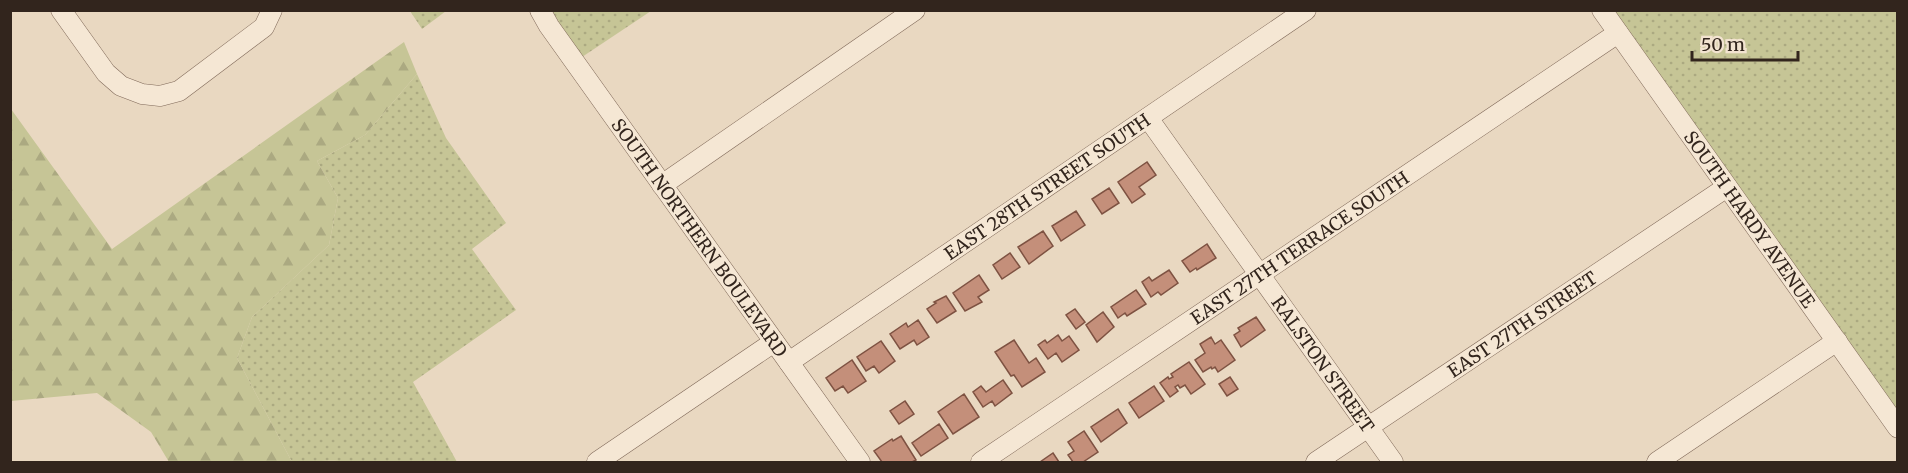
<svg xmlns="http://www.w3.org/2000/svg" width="1908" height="473" font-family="Merriweather,serif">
<defs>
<pattern id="grass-dots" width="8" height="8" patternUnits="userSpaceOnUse" patternTransform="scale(1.5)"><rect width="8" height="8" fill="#c6c596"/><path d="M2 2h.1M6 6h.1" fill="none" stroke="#aba981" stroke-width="1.8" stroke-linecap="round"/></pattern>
<pattern id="forest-firs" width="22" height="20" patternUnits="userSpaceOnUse" patternTransform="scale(1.5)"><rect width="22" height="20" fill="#c6c596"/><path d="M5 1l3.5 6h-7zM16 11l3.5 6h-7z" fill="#aba981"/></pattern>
</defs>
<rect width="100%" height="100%" fill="#e9d8c1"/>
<!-- grass -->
<path fill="url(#grass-dots)" d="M410,11h36l-24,18z
M552,11h99l-72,48z
M1612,11h285v404z
M417,74l29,64 60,85 -34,26 44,61 -103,72 44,80h-109c-16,-3 -38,0 -56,0l-55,-104 15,-41 77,-72 9,-47 -21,-37 48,-26z"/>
<!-- forest -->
<path fill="url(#forest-firs)" d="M404,42l13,32 -52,61 -48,26 21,37 -9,47 -77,72 -15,41 55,104h-123l-18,-30 -54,-39 -86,8v-292l101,140z"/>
<!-- building -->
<path fill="#c48f7a" stroke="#7e5242" stroke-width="1.5" d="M1147,162l9,13 -17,12 6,7 -13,9 -14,-21z
M1109,188l10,15 -17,11 -10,-15z
M1076,211l9,14 -24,16 -9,-15z
M1043,231l10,15 -24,18 -11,-17z
M1207,244l9,14 -19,12 -1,-2 -6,4 -8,-11z
M1010,253l10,14 -18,12 -9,-14z
M1169,270l9,13 -17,12 -3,-3 -7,5 -9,-15 7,-5 3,4z
M979,275l10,15 -11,7 4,5 -17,9 -12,-18z
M1136,290l10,14 -19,12 -2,-3 -7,5 -7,-11z
M946,296l10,15 -19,12 -10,-14 9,-6 -2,-1z
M1075,309l10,13 -9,7 -10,-14z
M1103,312l11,15 -17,15 -11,-17z
M1256,317l9,13 -24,17 -7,-12 6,-4 -2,-3z
M918,320l11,17 -12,8 -3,-5 -14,9 -10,-15 16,-11 2,4z
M1058,335l4,6 7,-5 10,14 -17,12 -6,-9 -8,6 -10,-14 7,-5 2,3z
M1211,337l4,7 6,-4 14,20 -17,12 -3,-5 -3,2 -1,-2 -8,5 -8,-12 10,-7 -5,-9z
M1014,340l15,23 7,-5 9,14 -23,15 -8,-12 -3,1 -16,-24z
M881,341l14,20 -16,12 -5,-7 -8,5 -9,-14z
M852,360l14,21 -18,12 -5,-7 -8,5 -9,-13z
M1189,362l16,22 -14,10 -6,-9 -5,3 -2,-3 -3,2 3,4 -8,6 -10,-14 8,-6 1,2 4,-2 -2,-3z
M1230,377l8,12 -11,7 -8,-12z
M1003,380l9,13 -17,13 -3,-5 -9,6 -10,-15 8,-6 5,6z
M1154,386l10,15 -25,17 -10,-15z
M964,394l15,23 -26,17 -15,-22z
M905,401l9,13 -15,10 -9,-13z
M1118,409l9,14 -26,19 -10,-15z
M939,424l9,14 -27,18 -9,-13z
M1084,431l14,21 -15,10h-10l-5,-7 6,-4 -6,-9z
M901,436l15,24 -4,2h-30l-8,-11 18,-12 1,2z
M1053,453l6,9h-19z"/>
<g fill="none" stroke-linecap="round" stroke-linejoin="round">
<defs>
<g id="minor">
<path d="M61,10l45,63 15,13 21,8 18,2 19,-5 85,-64 8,-17"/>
<path id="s1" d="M540,10l9,16 311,436"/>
<path id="s2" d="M1602,10l296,418"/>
<path id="s3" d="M1148,118l245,344"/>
<path d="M662,185l253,-175"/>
<path id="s4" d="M789,362l517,-352"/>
<path d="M597,462l177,-120"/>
<path id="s5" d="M981,462l637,-429"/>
<path id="s6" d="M1316,462l411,-275"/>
<path d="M1657,462l180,-121"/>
</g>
</defs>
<!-- minor casing -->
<use href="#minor" stroke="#816a5a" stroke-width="21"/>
<!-- minor -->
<use href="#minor" stroke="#f5e7d4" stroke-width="20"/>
</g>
<g text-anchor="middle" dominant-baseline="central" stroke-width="6" stroke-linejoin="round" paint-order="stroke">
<!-- street labels -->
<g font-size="18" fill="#32251d" stroke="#f2e3d0">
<text stroke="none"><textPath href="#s4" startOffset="312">EAST 28TH STREET SOUTH</textPath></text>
<text stroke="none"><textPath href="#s2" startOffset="256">SOUTH HARDY AVENUE</textPath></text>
<text stroke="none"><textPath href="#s1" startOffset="278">SOUTH NORTHERN BOULEVARD</textPath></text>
<text stroke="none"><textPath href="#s5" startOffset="384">EAST 27TH TERRACE SOUTH</textPath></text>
<text stroke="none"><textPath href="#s6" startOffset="248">EAST 27TH STREET</textPath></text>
<text stroke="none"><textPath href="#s3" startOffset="302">RALSTON STREET</textPath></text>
</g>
</g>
<!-- border -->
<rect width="1908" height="473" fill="none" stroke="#32251d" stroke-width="24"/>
<!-- scale -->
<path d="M1692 51v9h106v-9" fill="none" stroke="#32251d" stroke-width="3"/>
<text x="1701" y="51" font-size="18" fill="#32251d" stroke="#f2e3d0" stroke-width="4.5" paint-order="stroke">50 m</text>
</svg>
